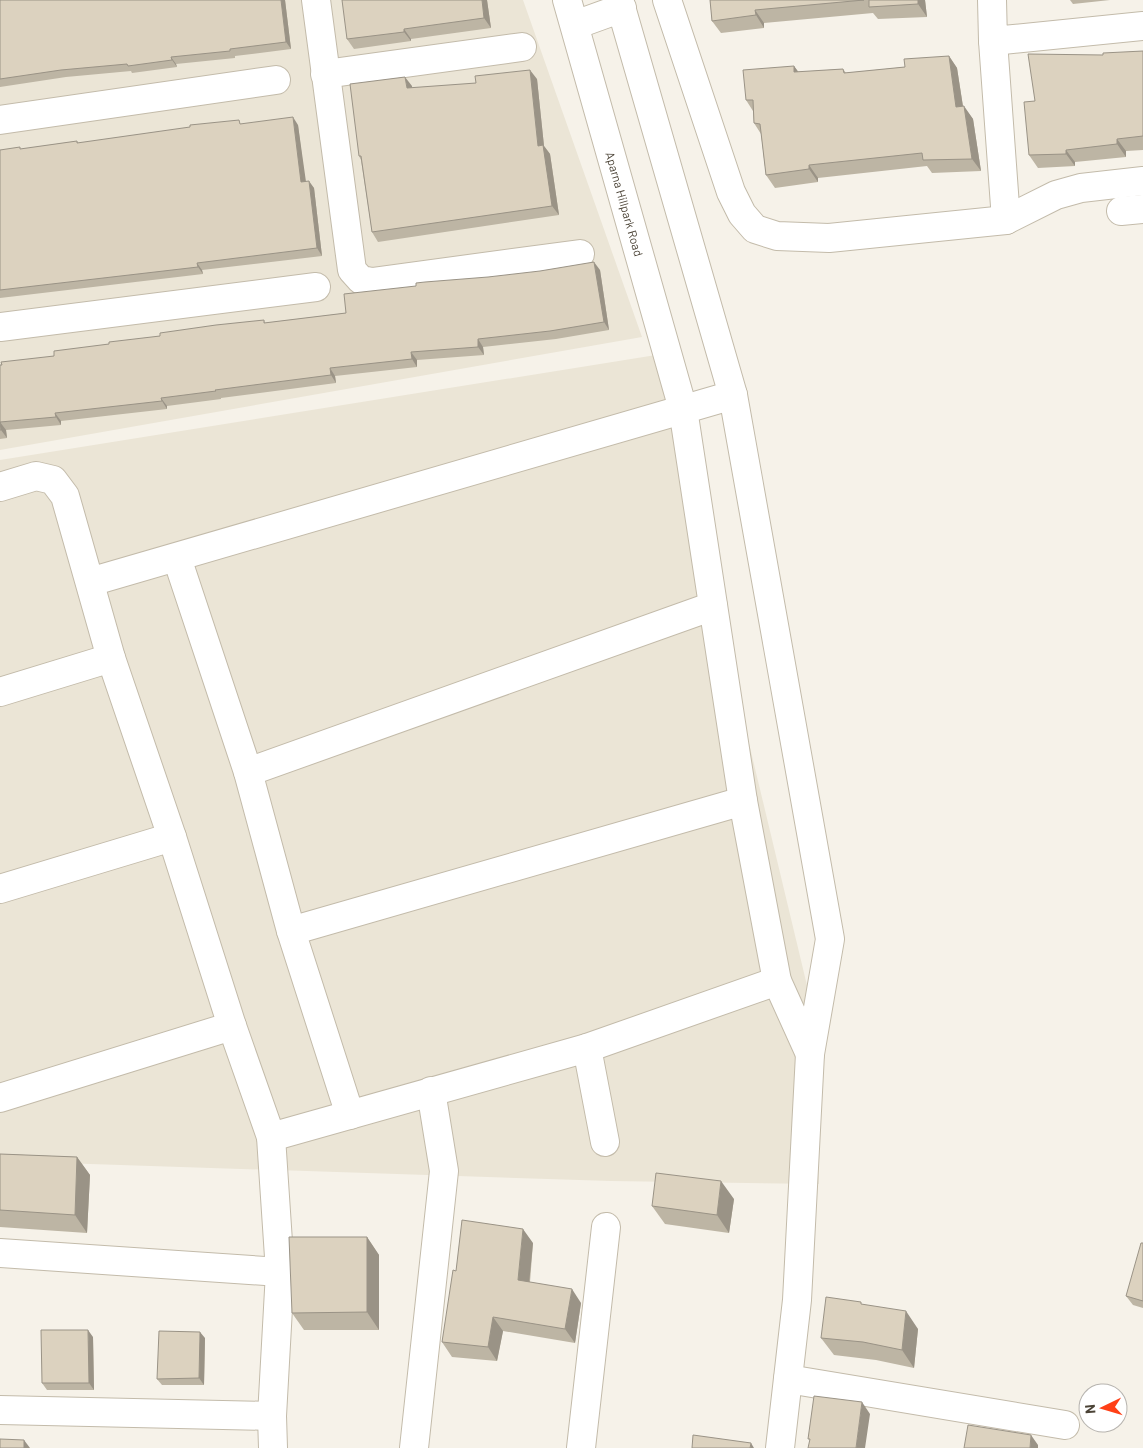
<svg xmlns="http://www.w3.org/2000/svg" width="1143" height="1448" font-family="Barlow,sans-serif">
<rect width="100%" height="100%" fill="#f6f2e9"/>
<!-- residential -->
<path fill="#ebe5d6" d="M0,0h523l119,337 -642,113z
M656,355l154,643 9,186 -208,-3 -611,-20v-701z"/>
<g fill="none" stroke-linecap="round" stroke-linejoin="round">
<defs>
<g id="street">
<path d="M316,0l36,270 9,10 11,2 208,-28"/>
<path id="s1" d="M567,0l116,409 60,392 34,180 33,73"/>
<path d="M619,0l114,395 97,544 -20,115 -13,246 -17,148"/>
<path d="M667,0l64,192 11,22 13,15 22,7 52,2 177,-18 50,-25 25,-7 62,-7"/>
<path d="M992,0l1,41 150,-15"/>
<path d="M575,25l47,-17"/>
<path d="M993,41l13,179"/>
<path d="M325,74l197,-27"/>
<path d="M0,120l276,-40"/>
<path d="M1121,211l22,-2"/>
<path d="M0,327l316,-40"/>
<path d="M0,487l36,-11 17,4 12,16 46,162"/>
<path d="M177,558l71,214 43,159 59,184"/>
<path d="M90,582l643,-187"/>
<path d="M0,692l111,-34 61,179 60,189 39,111 9,135 -8,144 1,32"/>
<path d="M248,772l465,-166"/>
<path d="M0,889l172,-52"/>
<path d="M291,931l452,-130"/>
<path d="M587,1048l190,-67"/>
<path d="M0,1098l232,-72"/>
<path d="M271,1137l316,-89 18,94"/>
<path d="M0,1253l280,19"/>
<path d="M788,1379l277,46"/>
<path d="M0,1410l272,6"/>
<path d="M414,1448l30,-277 -13,-80"/>
<path d="M581,1448l25,-221"/>
</g>
</defs>
<!-- street casing -->
<use href="#street" stroke="#c3bbaa" stroke-width="30"/>
<!-- street -->
<use href="#street" stroke="#fff" stroke-width="28"/>
</g>
<!-- wall -->
<path fill="#bdb5a4" d="M0,0h285l6,49 -56,7v2l-59,6 1,3 -45,6 -1,-2 -65,6 -66,10z
M487,0l4,28 -80,11v2l-57,8 -7,-10z
M710,0h215l2,17 -49,2 -5,-6 -109,10v5l-43,5 -9,-12z
M1070,0h40l-37,4z
M1143,51v99l-17,1v6l-51,5v4l-37,2 -9,-13 6,-54 68,-46z
M949,56l8,12 6,38 10,13 8,52 -49,2 -5,-7 -109,12v4l-43,6 -9,-13 -5,-41 -7,-11 -1,-12 -7,-11 48,-34 4,6 45,-3 3,4 59,-6z
M537,79l7,67 6,8 9,61 -181,27 -6,-10 -11,-72 -2,-4 53,-70v2z
M242,124l56,1 7,56 9,7 8,68 -120,14 1,4 -203,24v-148l22,-1 55,-8 1,2z
M600,270l9,60 -53,9 -73,8 1,8 -67,5v7l-82,9 1,7 -115,15v1l-54,7v3l-106,12v4l-55,5 1,8 -7,1v-74l54,-9 55,-12 51,-8 104,-16 1,3 81,-10z
M0,1154l77,3 13,18 -3,58 -87,-6z
M734,1199l-5,34 -64,-9 -13,-18z
M367,1237l12,18v75h-75l-12,-17z
M533,1243l-3,39 51,21 -6,40 -72,-12 -6,30 -45,-4 -10,-15 14,-71z
M1143,1243v65l-10,-3 -7,-9z
M863,1305l55,24 -4,39 -38,-8 -42,-5 -13,-17z
M93,1337l1,53h-47l-5,-7z
M205,1338l-1,47h-42l-5,-6z"/>
<!-- shaded-wall -->
<path fill="#9a9386" d="M281,0h4l6,49 -5,-7z
M482,0h5l4,28 -7,-10z
M918,0h7l2,17 -9,-13z
M755,10l9,13v5l-8,-13z
M404,29l7,10v2l-7,-9z
M949,56l8,12 8,52 -9,-13z
M171,57l5,7 1,3 -5,-7z
M794,66l9,12 -9,-6z
M530,70l7,9 7,67 6,8 9,61 -7,-9 -14,-60z
M405,77l7,9 1,12 -6,-10z
M964,106l9,13 8,52 -9,-12z
M293,117l5,8 9,64 -6,-7z
M1117,139l9,12v6l-9,-13z
M1066,150l9,12v4l-9,-12z
M809,165l9,13v4l-9,-13z
M309,181l5,7 8,68 -5,-8z
M594,262l6,8 9,60 -5,-8z
M197,263l5,7 1,4 -5,-7z
M478,339l5,8 1,8 -6,-8z
M411,352l6,8v7l-5,-8z
M330,368l5,8 1,7 -5,-8z
M161,398l6,8v3l-5,-8z
M55,413l6,8v4l-5,-8z
M0,422l6,8 1,8 -6,-8z
M77,1157l13,18 -3,58 -12,-18z
M721,1181l13,18 -5,34 -12,-18z
M523,1229l10,14 -5,51 -10,-14z
M367,1237l12,18v75l-12,-18z
M572,1289l9,14 -6,40 -10,-14z
M906,1311l12,18 -4,39 -12,-18z
M493,1317l10,14 -6,30 -9,-14z
M88,1330l5,7 1,53 -5,-7z
M200,1332l5,6 -1,47 -5,-7z
M862,1402l8,12 -5,34h-9z
M1031,1435l7,10v3h-8z
M24,1440l6,8h-6z
M751,1443l3,5h-4z"/>
<!-- building -->
<path fill="#dcd2bf" stroke="#9a9386" d="M0,0h281l5,42 -56,7v2l-59,6 1,3 -44,6 -1,-2 -66,6 -61,9z
M342,0h140l2,18 -80,11v3l-57,7z
M710,0h154l-109,10 1,5 -44,6z
M869,0h49v4l-49,3z
M1143,51v85l-26,3v5l-51,6v4l-37,1 -5,-53 11,-1 -7,-47 75,1v-2z
M949,56l7,51 8,-1 8,53 -49,1 -1,-7 -113,12v4l-43,6 -6,-51 -6,-1 -1,-23h-7l-3,-30 51,-4v6l49,-3 1,4 61,-6 -1,-8z
M530,70l8,76 5,-1 9,61 -180,26 -11,-76h-2l-9,-72 55,-7 2,11 69,-5 -1,-7z
M293,117l8,65 8,-1 8,67 -120,15 1,4 -198,23v-140l20,-3v2l57,-8v2l113,-16v-2l49,-5 1,4z
M594,262l10,60 -54,9 -72,8v8l-67,5 1,7 -82,9 1,7 -116,15 1,1 -55,7 1,3 -107,12 1,4 -56,5 1,8h-1v-65h2l-1,-3 53,-6v-5l55,-7v-2l51,-6v-3l56,-8 48,-5v3l82,-10 -2,-19 72,-8v-3l9,-1 63,-5 52,-6z
M0,1154l77,3 -2,58 -75,-5z
M656,1173l65,8 -4,34 -65,-9z
M462,1220l61,9 -5,51 54,9 -7,40 -72,-12 -5,30 -46,-5 11,-72 3,1z
M289,1237h78v75l-75,1z
M1141,1243h2v58l-17,-5z
M826,1297l35,5v2l45,7 -4,39 -39,-8 -42,-4z
M41,1330h47l1,53h-47z
M159,1331l41,1 -1,46 -42,1z
M814,1396l48,6 -6,46h-48l2,-9h-2z
M968,1425l63,10 -1,13h-66z
M693,1435l58,8 -1,5h-58z
M0,1439l24,1v8h-24z"/>
<g text-anchor="middle" dominant-baseline="central" stroke-width="4" stroke-linejoin="round" paint-order="stroke">
<!-- street labels -->
<g font-size="12" fill="#4b4336" stroke="#fff">
<text stroke="none"><textPath href="#s1" startOffset="212">Aparna Hillpark Road</textPath></text>
</g>
</g>
<!-- north arrow -->
<g transform="translate(1103 1408) rotate(265)"><circle r="24" fill="#ffffff" stroke="#b7b4af"/>
<path d="M0-4L9 19L0 12L-9 19Z" fill="#ff4017"/>
<text y="-8" font-size="14" font-weight="bold" text-anchor="middle" fill="#4b4336">N</text>
</g>
</svg>
